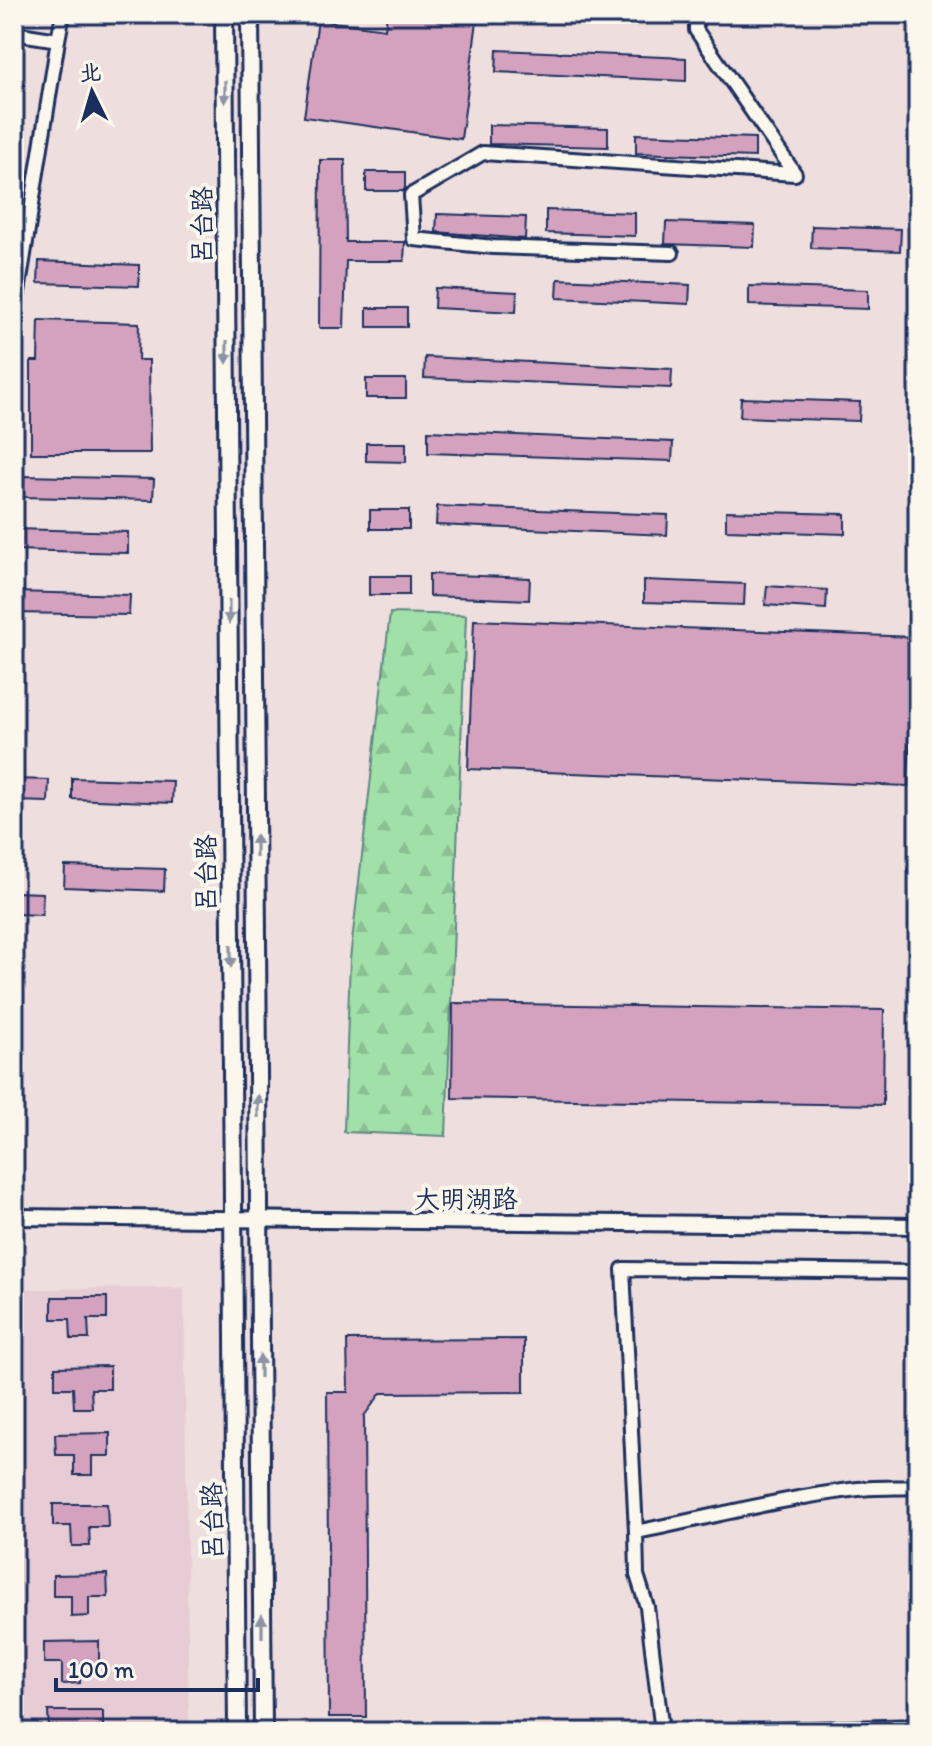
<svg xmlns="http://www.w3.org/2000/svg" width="932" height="1746" font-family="Itim,'LXGW WenKai TC',sans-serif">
<defs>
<pattern id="forest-firs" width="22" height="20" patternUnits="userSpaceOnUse" patternTransform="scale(2)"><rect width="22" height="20" fill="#a1e0a8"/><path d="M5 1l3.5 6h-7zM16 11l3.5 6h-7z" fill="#8ac093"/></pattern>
</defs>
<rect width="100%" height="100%" fill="#efdede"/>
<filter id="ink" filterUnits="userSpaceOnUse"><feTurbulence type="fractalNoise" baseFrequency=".0125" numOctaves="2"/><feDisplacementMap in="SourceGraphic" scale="16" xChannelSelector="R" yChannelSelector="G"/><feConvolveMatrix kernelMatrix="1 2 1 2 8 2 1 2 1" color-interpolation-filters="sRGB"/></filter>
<g filter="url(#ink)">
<!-- built -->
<path fill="#e7ccd5" d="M184,1288l5,444h-175v-443z"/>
<!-- forest -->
<path fill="url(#forest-firs)" stroke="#5e8883" stroke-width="2" d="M390,613l76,2 -20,521 -102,-4 6,-173z"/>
<!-- building -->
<path fill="#d4a2bf" stroke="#1b2f5e" stroke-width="2" d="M387,14h91l-17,125 -157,-22 14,-97 67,9z
M497,50l189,8v23l-190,-9z
M489,125l119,3v19l-119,-3z
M636,134l119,4v19l-119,-4z
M320,160h25l1,82h59l-1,19h-58l-2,67h-25z
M366,172h39v16l-2,3h-37z
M546,210l89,3v23l-89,-3z
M437,214l89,3 -1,22 -89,-7z
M666,222l89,3 -1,22 -89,-3z
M812,226l89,3 -1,22 -89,-3z
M39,261l100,4v21l-101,-3z
M558,279l132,6 -1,19 -132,-6z
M749,286l119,4v19l-119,-4z
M435,288l82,4 -1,20 -82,-4z
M367,308h40v19h-40z
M39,320l100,3 -1,37h11l1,93h-119v-92h7z
M425,357l247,12 -1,19 -247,-10z
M366,379h40v19h-40z
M741,398l119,4 -1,19 -119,-4z
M428,431l245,11 -1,19 -244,-8z
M366,443h40v19l-40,-1z
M24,476l130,3 -1,21 -130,-3z
M437,506l231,9 -1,20 -231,-10z
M370,510h39v19h-39z
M726,511l119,3v20l-119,-4z
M14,529l114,3v21l-114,-3z
M429,574l101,4 -1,22 -100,-4z
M369,576h40v19h-40z
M644,580l101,4 -1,21 -100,-3z
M767,586l60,4 -1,19 -61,-4z
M14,592l116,3 -1,20 -115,-2z
M474,620l440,17 -6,149 -440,-17z
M72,778l101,3 -1,22 -100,-4z
M14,779l35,1 -1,22 -34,-1z
M65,866l100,3 -1,22 -100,-4z
M14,892l29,1 -1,22 -28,-1z
M453,1003l431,7 -1,95 -431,-7z
M52,1297h55v22h-19l1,20h-18l-1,-20h-18z
M524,1339v53l-143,1 -17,23 2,301h-37l-2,-325h21l-1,-52z
M110,1366v23h-19l1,19h-18l-1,-20h-18v-21z
M110,1433v23h-18v19h-18v-20h-18l-1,-21z
M53,1504h54l1,23h-19l1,19h-18l-1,-20h-18z
M107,1574l1,23h-19v19l-18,1v-21h-18v-21z
M99,1641v23h-19v19l-18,1v-21h-18v-21z
M48,1711h55v21h-54z"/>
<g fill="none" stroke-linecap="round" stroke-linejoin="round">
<defs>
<path id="minor" d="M14,33l44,7 5,-26
M672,253l-178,-6 -80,-8 -3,-44 72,-42 312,21 -99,-144v-16
M14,285l5,1 39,-246
M14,315l5,-29
M918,1272l-295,-3 13,263c71,-14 142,-33 214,-42 22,-3 45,-2 68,-3
M636,1532l1,43 10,32 15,125
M710,1732l208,-6"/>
<path id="tertiary" d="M14,1217l904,9"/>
<path id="secondary" d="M224,14l13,1718
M250,14l13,1718"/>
</defs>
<!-- minor casing -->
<use href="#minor" stroke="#1b2f5e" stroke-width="18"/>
<!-- tertiary casing -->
<use href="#tertiary" stroke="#1b2f5e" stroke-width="20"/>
<!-- secondary casing -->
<use href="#secondary" stroke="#1b2f5e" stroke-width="22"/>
<!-- minor -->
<use href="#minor" stroke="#fbf7ec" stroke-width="12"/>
<!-- tertiary -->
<use href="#tertiary" stroke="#fbf7ec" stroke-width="14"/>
<!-- secondary -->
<use href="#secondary" stroke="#fbf7ec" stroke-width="16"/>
</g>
<!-- one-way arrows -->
<defs><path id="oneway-solid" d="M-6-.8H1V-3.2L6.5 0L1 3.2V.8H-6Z" transform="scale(2)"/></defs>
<g fill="#8b93a5">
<use href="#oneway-solid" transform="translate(225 92) rotate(90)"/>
<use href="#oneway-solid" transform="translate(227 352) rotate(90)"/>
<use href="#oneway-solid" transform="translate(229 612) rotate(90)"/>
<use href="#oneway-solid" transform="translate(256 846) rotate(-90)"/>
<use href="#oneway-solid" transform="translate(231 956) rotate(90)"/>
<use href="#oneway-solid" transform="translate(258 1106) rotate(-90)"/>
<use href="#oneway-solid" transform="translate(260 1366) rotate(-90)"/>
<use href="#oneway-solid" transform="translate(262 1626) rotate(-90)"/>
</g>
</g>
<g text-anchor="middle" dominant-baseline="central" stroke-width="8" stroke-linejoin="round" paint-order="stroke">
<!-- street labels -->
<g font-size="26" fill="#1b2f5e" stroke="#fbf7ec">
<text transform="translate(202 225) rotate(-90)">吕台路</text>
<text transform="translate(206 873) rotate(-90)">吕台路</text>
<text x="466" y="1199">大明湖路</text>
<text transform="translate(212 1521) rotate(-91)">吕台路</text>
</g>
</g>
<!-- margin -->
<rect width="932" height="1746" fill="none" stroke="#fbf7ec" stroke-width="48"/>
<rect x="24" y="24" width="884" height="1698" fill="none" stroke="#1b2f5e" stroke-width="3" filter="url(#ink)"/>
<!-- north arrow -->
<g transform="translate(92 92) rotate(355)" stroke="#fbf7ec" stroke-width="6" paint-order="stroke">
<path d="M0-6L14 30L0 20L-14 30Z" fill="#1b2f5e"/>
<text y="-12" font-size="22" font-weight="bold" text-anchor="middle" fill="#1b2f5e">北</text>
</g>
<!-- scale -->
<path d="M56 1678v12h202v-12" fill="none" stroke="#1b2f5e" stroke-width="4"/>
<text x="68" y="1678" font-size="24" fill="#1b2f5e" stroke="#fbf7ec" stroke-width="6" paint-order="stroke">100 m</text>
</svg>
